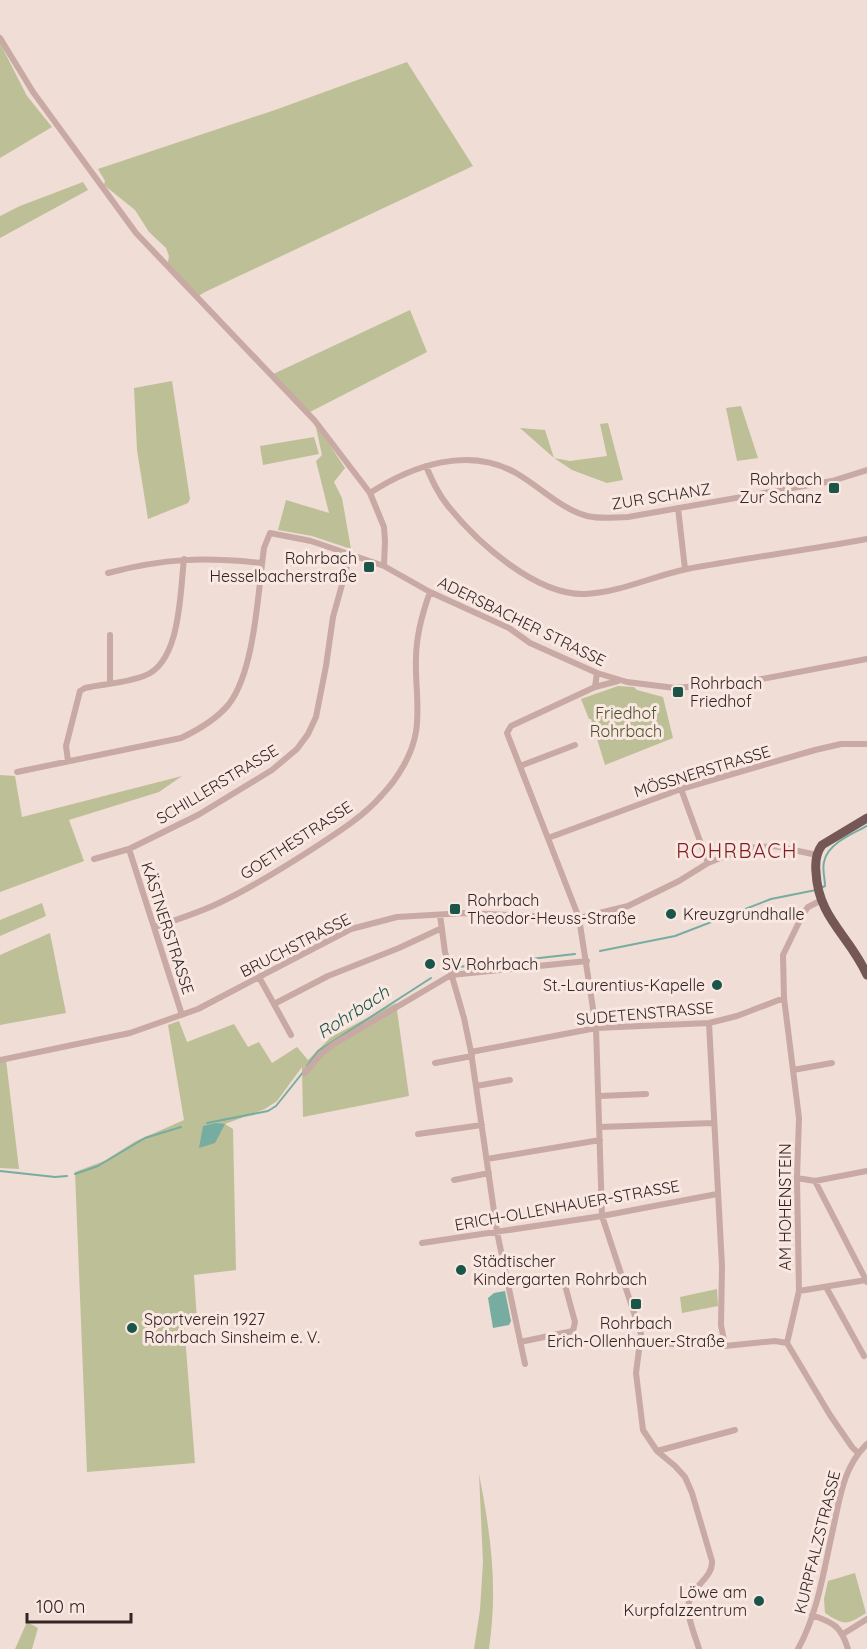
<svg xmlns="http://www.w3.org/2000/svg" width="867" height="1649" font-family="Quicksand,sans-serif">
<rect width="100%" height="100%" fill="#f0ddd6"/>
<!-- green -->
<path fill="#bdbf97" d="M0,43l27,53 25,31 -52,31z
M407,62l66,104 -268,126 -10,6 -28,-30 2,-12 -3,-8 -17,-16 -14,-22 -31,-25 1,-4 -7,-12 177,-59z
M83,182l5,8 -88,48v-22l20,-10z
M410,310l17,42 -121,62 -37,-38z
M172,381l18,118 -2,4 -40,16 -11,-69 -3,-62z
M741,406l17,52 -21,3 -11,-53z
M315,423l30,45 -11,14 8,16 9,51 -39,-13 -34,-6 8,-30 43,13 -13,-52 6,-6z
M608,423l15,57 -16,3 -35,-13 -18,-12 -34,-30 25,2 9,28 16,3 37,-5 -7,-32z
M314,437l5,17 -56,11 -3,-19z
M618,686l16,1 3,3 26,7 10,41 -68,27 -14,-46h-2l-8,-20z
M0,775l15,1 7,41 160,-41 -23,16 -90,28 15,41 -84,31z
M42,903l4,13 -46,20v-16z
M50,933l16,80 -66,12v-70z
M396,1003l13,93 -106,21 -1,-50 -25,34 -12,8 -40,15 8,5 3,141 -42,5 3,46 -13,2 11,140 -108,9 -12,-300 29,-11 32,-20 48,-21 -16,-95 11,-4 8,21 47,-18 14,23 11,-5 13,21 25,-16 11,13 23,-23z
M6,1060l13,109 -19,-1v-107z
M717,1289l1,17 -36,7 -2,-16z
M479,1474c12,62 19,112 10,175h-15l6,-39 3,-48z
M855,1573l11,40c-19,12 -21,13 -41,0l-1,-14 4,-18z
M27,1622l11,6 -6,21h-17z"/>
<!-- water -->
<path fill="#76ada0" d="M216,1123l9,1 -10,19 -16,5 4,-22z
M505,1291l6,30 -2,4 -16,3 -5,-30 6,-5z"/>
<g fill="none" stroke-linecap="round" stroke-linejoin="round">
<!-- stream -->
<path stroke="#76ada0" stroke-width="2" d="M821,888l4,-2c0,-8 -3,-17 -1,-24 3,-18 29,-29 43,-36
M600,951l75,-15 96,-37 45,-9
M458,967l117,-13
M307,1066l11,-15 113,-73
M207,1123l61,-12 8,-5 28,-35
M0,1171l55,6 12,-1
M75,1174l23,-8 47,-28 36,-11"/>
<!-- street -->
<path stroke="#c8a9a3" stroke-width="6" d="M0,38l33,54 103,141 179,188 55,72 14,34 1,14 -1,25
M426,466c6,14 12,28 22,40 29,36 88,90 138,88 35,-2 67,-18 101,-25 60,-11 120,-19 180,-30
M370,493c43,-28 99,-47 146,-20 23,13 45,36 71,43 13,3 27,2 41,1l204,-36 35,-11
M678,508l7,61
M108,573c57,-15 96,-16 154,-10
M597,673l-2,14 -84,39 -4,7 72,185 17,110 6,188 39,118 -5,39 7,57 14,21 18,15 10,11 7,16 20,68c1,17 -20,25 -23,41 -3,14 6,33 10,47
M110,683v-48
M595,687l23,-6
M68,761l-2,-15 14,-55 5,-3c19,-4 41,-5 59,-12 37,-13 36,-84 40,-117
M520,766l55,-21
M17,772l164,-34c17,-8 35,-18 48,-34 26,-34 29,-113 35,-156l6,-15 41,8 73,25 46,26 79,36 21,15 67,30 30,9 48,6 71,-6 121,-23
M681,789l27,74
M548,838l133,-49 134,-39 26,-6h26
M129,849l53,166
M94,859l35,-10 69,-34 74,-45 25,-21 11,-15 8,-17 10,-51 7,-49 17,-61
M440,915l5,37 19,66 7,34 26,180 28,132
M155,927c21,-7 43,-14 64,-24 32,-15 64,-35 95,-55 23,-15 49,-31 68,-53 16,-17 30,-40 34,-63 4,-25 -1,-49 0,-73 0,-24 6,-45 14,-67
M259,977l32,58
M274,1004l54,-28 71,-28 43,-20
M709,1023l13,243 -1,59 4,21
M471,1052l125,-24 113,-5 28,-7 47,-18
M0,1060l130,-27 68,-24 153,-80 46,-12 68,-4 114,5 49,-12 51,-25 29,-18 38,-15 29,-2 42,9
M435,1063l37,-7
M793,1070l39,-7
M305,1073l15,-18 14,-11 117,-69 136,-14
M476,1086l34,-6
M600,1096l46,-2
M600,1127l114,-4
M418,1134l64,-9
M487,1159l113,-19
M797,1178l18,3 52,-10
M454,1180l35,-7
M815,1181l52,101
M422,1243l180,-27 115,-22
M826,1287l38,69
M799,1291l67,-11
M520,1342l53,-11 2,-9 -12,-44
M639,1343l86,3 50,-5 12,2 43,72 22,32 6,6
M787,1343l12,-52 -2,-113 2,-60 -15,-120 -1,-43 20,-41 5,-7 12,-6
M657,1451l78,-21
M812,1615c22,8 29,11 36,34
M843,1634l24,-15
M798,1649c20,-36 26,-80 35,-120 7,-31 10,-62 34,-85"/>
<!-- primary -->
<path stroke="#755856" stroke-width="9" d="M867,818l-45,27c-6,8 -7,17 -6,27 2,46 33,63 51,103"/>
</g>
<!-- markers -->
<g fill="#1b5448" stroke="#f9e8e2" stroke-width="2">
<rect x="828" y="482" width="12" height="12" rx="3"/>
<rect x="363" y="561" width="12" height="12" rx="3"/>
<rect x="672" y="686" width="12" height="12" rx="3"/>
<rect x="449" y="903" width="12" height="12" rx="3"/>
<circle cx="671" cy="914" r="6"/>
<circle cx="430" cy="964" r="6"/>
<circle cx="717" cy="985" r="6"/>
<circle cx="461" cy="1270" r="6"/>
<rect x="630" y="1298" width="12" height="12" rx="3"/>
<circle cx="132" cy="1328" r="6"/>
<circle cx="759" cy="1601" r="6"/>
</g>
<g text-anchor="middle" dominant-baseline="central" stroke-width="6" stroke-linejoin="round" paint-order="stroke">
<!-- poi labels -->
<g font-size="16" fill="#332525" stroke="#f9e8e2" text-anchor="start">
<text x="822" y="479" text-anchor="end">Rohrbach<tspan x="822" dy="18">Zur Schanz</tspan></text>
<text x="357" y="558" text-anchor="end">Rohrbach<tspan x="357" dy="18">Hesselbacherstraße</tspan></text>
<text x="690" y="683">Rohrbach<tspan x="690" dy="18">Friedhof</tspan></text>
<text x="467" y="900">Rohrbach<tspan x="467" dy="18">Theodor-Heuss-Straße</tspan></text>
<text x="683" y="914">Kreuzgrundhalle</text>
<text x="442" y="964">SV Rohrbach</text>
<text x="705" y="985" text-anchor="end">St.-Laurentius-Kapelle</text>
<text x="473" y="1261">Städtischer<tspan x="473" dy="18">Kindergarten Rohrbach</tspan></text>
<text x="144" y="1319">Sportverein 1927<tspan x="144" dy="18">Rohrbach Sinsheim e. V.</tspan></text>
<text x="636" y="1323" text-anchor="middle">Rohrbach<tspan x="636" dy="18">Erich-Ollenhauer-Straße</tspan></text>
<text x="747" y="1592" text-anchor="end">Löwe am<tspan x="747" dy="18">Kurpfalzzentrum</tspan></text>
</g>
<!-- street labels -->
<g font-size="16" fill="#332525" stroke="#f9e8e2">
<text transform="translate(661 496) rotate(-9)">ZUR SCHANZ</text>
<text transform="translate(522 621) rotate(26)">ADERSBACHER STRASSE</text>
<text transform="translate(702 771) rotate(-17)">MÖSSNERSTRASSE</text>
<text transform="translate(217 784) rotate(-31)">SCHILLERSTRASSE</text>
<text transform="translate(296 840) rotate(-33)">GOETHESTRASSE</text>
<text transform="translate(168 928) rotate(72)">KÄSTNERSTRASSE</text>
<text transform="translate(295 945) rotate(-27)">BRUCHSTRASSE</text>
<text transform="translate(645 1013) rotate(-5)">SUDETENSTRASSE</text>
<text transform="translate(567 1205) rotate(-10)">ERICH-OLLENHAUER-STRASSE</text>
<text transform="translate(785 1207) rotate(-90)">AM HOHENSTEIN</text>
<text transform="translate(817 1542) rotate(-76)">KURPFALZSTRASSE</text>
</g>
<!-- park labels -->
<g font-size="16" fill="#4d5129" stroke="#f9e8e2">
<text x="626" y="713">Friedhof<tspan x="626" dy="18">Rohrbach</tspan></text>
</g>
<!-- water labels -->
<g font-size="18" font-style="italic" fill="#1b5448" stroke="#f9e8e2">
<text transform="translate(353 1012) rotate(-33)">Rohrbach</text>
</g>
<!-- quarter labels -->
<g font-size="20" letter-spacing="1.5" fill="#821e22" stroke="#f9e8e2">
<text x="737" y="850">ROHRBACH</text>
</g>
</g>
<!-- scale -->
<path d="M27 1613v9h104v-9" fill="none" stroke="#332525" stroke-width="3"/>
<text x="36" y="1613" font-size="18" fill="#332525" stroke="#f9e8e2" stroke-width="4.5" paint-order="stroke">100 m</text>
</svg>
